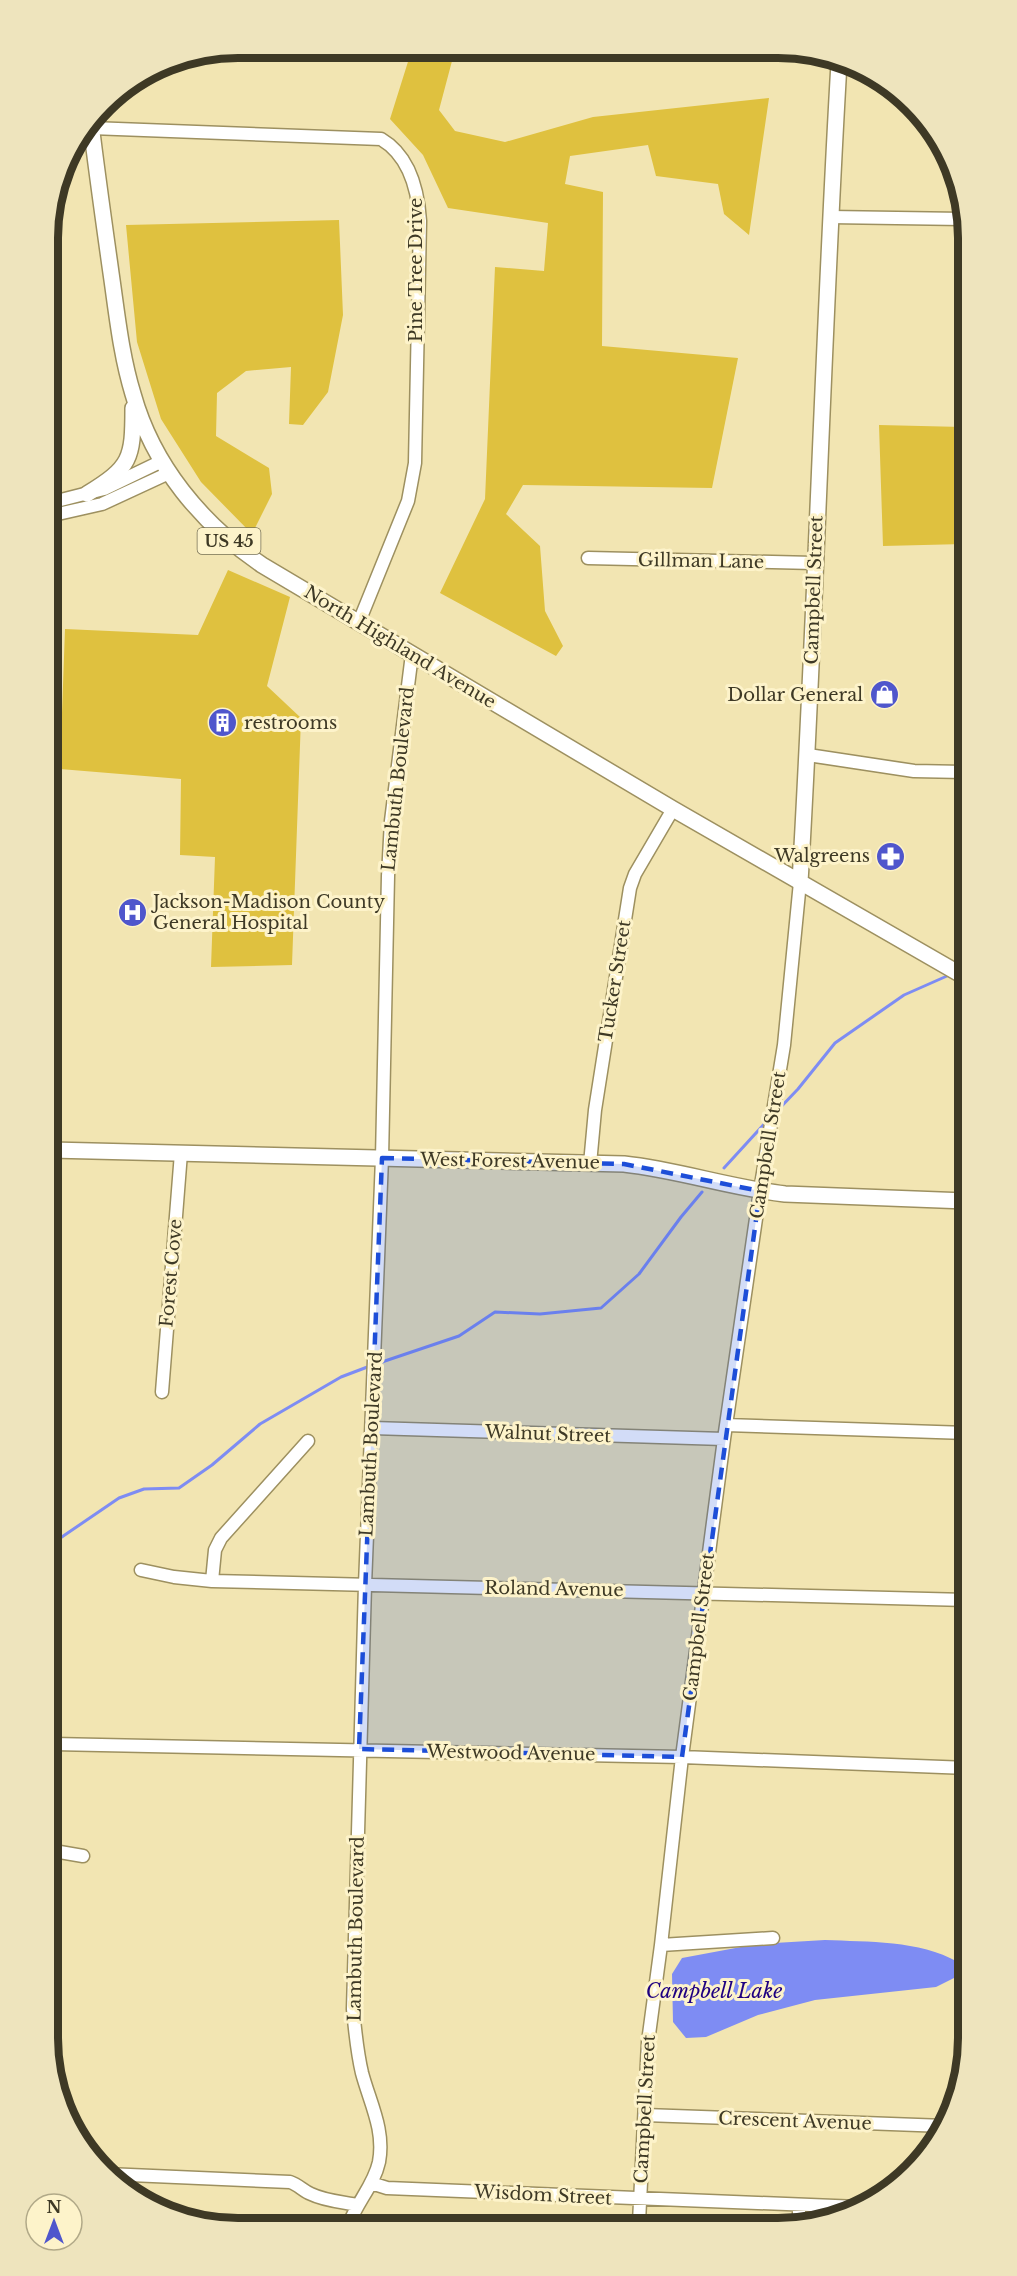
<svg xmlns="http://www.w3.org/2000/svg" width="1017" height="2276" font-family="'Libre Baskerville',serif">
<rect width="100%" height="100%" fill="#f2e5b2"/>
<!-- green -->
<path fill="#dfc13f" d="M412,49h62l-22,12 -13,49 16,21 50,11 88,-25 176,-19 -20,137 -25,-21 -6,-30 -62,-8 -8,-31 -78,11 -5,28 38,8 -1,154 136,12 -26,130 -189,-3 -17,29 34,32 5,65 18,35 -7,10 -116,-63 45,-94 10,-232 49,4 4,-48 -100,-15 -25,-53 -33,-36z
M339,220l4,95 -15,77 -25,33 -14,-1 2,-57 -45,4 -29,22 -1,43 53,32 3,26 -20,40 -51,-52 -40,-63 -24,-77 -11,-117z
M879,425l84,2 1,117 -81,2z
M228,570l62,27 -23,89 34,32 -9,247 -81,2 4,-110 -35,-2 1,-76 -121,-10 5,-140 133,6z"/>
<!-- water -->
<path fill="#7e8cf3" d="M825,1940c43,2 94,0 133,22l-2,15 -20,10 -121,13 -57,15 -52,22 -20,1 -13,-16 -1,-48 10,-16 75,-14z"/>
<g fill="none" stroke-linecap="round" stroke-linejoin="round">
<!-- stream -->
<path stroke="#7e8cf3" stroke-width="3" d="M49,262v-39
M777,1111l21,-22 37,-46 69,-48 43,-19
M724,1168l42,-46
M376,1364l83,-28 36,-24 45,2 61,-6 38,-34 42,-57 21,-25
M53,1543l66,-45 25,-9 35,-1 33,-23 48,-41 81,-47 29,-11"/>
<defs>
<path id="minor" d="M91,128l290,11c29,17 37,51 39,82l-5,242 -7,38 -49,121
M830,217l133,2
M49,503l55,-14 58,-28
M49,516l53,-12 67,-31
M588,558l226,5
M808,755l106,16 50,1
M957,972l8,-13
M590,1164l5,-54 35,-222 5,-14 38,-65
M162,1392l19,-239
M726,1425l241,8
M372,1428l352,11
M141,1570l33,7 38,4 755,19
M212,1581l3,-31 6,-12 87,-97
M53,1744l629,13 286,11
M54,1851l29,5
M661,1945l112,-7
M645,2115l300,11
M107,2174l183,8c9,3 13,9 21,12 14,7 32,8 47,11
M371,2183l16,5 472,19
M639,2222l9,-180 13,-97 21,-188 42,-318 36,-248 24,-146 16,-163
M799,2222v-17
M349,2224c8,-22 25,-39 30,-62 6,-32 -9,-59 -17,-89 -5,-21 -7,-42 -9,-64l12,-424 17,-427 6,-282 3,-55 21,-167"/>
<path id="major" d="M91,124c6,50 13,99 20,149 6,41 10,82 22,121 20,72 69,130 129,171l411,244 292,168
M87,494c44,-27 46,-35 46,-86
M800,882c16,-273 23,-546 39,-819
M51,1150l573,14c55,6 107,24 161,30l181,7"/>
</defs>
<!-- minor casing -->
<use href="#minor" stroke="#9d9060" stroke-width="15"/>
<!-- major casing -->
<use href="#major" stroke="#9d9060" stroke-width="18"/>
<!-- minor -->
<use href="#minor" stroke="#fff" stroke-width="12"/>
<!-- major -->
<use href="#major" stroke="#fff" stroke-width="15"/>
</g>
<!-- marked area -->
<path fill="#1d4ed8" fill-opacity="0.2" stroke="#1d4ed8" stroke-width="4.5" stroke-dasharray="12 8" stroke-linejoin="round" d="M382,1158l242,6 136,27 -78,566 -323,-8z"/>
<!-- icons -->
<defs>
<symbol id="shop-disc" viewBox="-11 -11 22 22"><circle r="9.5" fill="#4f56cc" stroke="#fdf3ca"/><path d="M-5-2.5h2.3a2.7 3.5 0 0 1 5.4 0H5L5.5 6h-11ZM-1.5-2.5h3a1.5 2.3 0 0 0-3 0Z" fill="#fff"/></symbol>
<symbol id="building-disc" viewBox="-11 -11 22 22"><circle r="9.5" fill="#4f56cc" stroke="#fdf3ca"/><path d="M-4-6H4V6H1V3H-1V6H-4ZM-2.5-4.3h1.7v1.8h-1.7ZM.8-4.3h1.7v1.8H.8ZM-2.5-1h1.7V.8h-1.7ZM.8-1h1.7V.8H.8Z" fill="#fff"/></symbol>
<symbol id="pharmacy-disc" viewBox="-11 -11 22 22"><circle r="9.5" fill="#4f56cc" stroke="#fdf3ca"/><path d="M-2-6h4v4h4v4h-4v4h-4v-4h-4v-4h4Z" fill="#fff"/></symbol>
<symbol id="hospital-disc" viewBox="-11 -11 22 22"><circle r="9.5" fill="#4f56cc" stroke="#fdf3ca"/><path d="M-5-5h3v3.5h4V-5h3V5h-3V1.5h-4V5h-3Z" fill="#fff"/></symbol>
</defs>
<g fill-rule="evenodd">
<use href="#shop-disc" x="868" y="678" width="33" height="33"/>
<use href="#building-disc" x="206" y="706" width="33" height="33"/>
<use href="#pharmacy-disc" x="874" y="840" width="33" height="33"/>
<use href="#hospital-disc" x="116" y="896" width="33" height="33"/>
</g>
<g text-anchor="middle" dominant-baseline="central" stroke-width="6" stroke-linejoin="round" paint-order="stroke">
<!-- shield labels -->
<rect fill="#fdf3ca" stroke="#777156" stroke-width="1.5" x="197.5" y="528" width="63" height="26" rx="4.5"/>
<g font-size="16" font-weight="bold" fill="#3e3925">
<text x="229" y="541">US 45</text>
</g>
<!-- street labels -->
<g font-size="18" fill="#3e3925" stroke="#fdf3ca">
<text transform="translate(416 270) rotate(-90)">Pine Tree Drive</text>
<text transform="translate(701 561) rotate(1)">Gillman Lane</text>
<text transform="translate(814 590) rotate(-88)">Campbell Street</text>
<text transform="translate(400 647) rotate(31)">North Highland Avenue</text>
<text transform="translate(398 779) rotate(-84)">Lambuth Boulevard</text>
<text transform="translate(615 981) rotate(-81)">Tucker Street</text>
<text transform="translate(768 1145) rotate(-81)">Campbell Street</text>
<text transform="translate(510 1161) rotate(1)">West Forest Avenue</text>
<text transform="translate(171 1273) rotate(-85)">Forest Cove</text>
<text transform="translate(548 1434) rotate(2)">Walnut Street</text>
<text transform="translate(371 1444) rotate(-87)">Lambuth Boulevard</text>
<text transform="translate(554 1589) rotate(1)">Roland Avenue</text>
<text transform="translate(699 1627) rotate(-83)">Campbell Street</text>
<text transform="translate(511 1753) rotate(1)">Westwood Avenue</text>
<text transform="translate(356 1929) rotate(-89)">Lambuth Boulevard</text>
<text transform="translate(645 2109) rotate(-87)">Campbell Street</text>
<text transform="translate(795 2121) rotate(2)">Crescent Avenue</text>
<text transform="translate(543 2195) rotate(3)">Wisdom Street</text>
</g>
<!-- poi labels -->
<g font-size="18" fill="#3e3925" stroke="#fdf3ca" text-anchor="end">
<text x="863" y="695">Dollar General</text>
<text x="244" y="723" text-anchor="start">restrooms</text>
<text x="870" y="856">Walgreens</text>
<text x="153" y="902" text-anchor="start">Jackson-Madison County<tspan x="153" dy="21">General Hospital</tspan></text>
</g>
<!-- water labels -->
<g font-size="20" font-style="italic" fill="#1e0081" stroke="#fdf3ca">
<text x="714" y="1991">Campbell Lake</text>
</g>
</g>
<!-- crop -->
<path d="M0 0H1017V2276H0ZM238 58H778A180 180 0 0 1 958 238V2038A180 180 0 0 1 778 2218H238A180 180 0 0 1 58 2038V238A180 180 0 0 1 238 58Z" fill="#eee4bd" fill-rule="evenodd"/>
<path fill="none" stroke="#3e3925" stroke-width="8" d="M238 58H778A180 180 0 0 1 958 238V2038A180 180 0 0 1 778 2218H238A180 180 0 0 1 58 2038V238A180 180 0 0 1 238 58Z"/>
<!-- north arrow -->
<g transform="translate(54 2222)"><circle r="28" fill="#fdf3ca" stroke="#b1a988" stroke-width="1.5"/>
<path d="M0-4.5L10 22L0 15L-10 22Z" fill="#4f56cc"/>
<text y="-9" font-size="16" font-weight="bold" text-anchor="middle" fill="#3e3925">N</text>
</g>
</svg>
